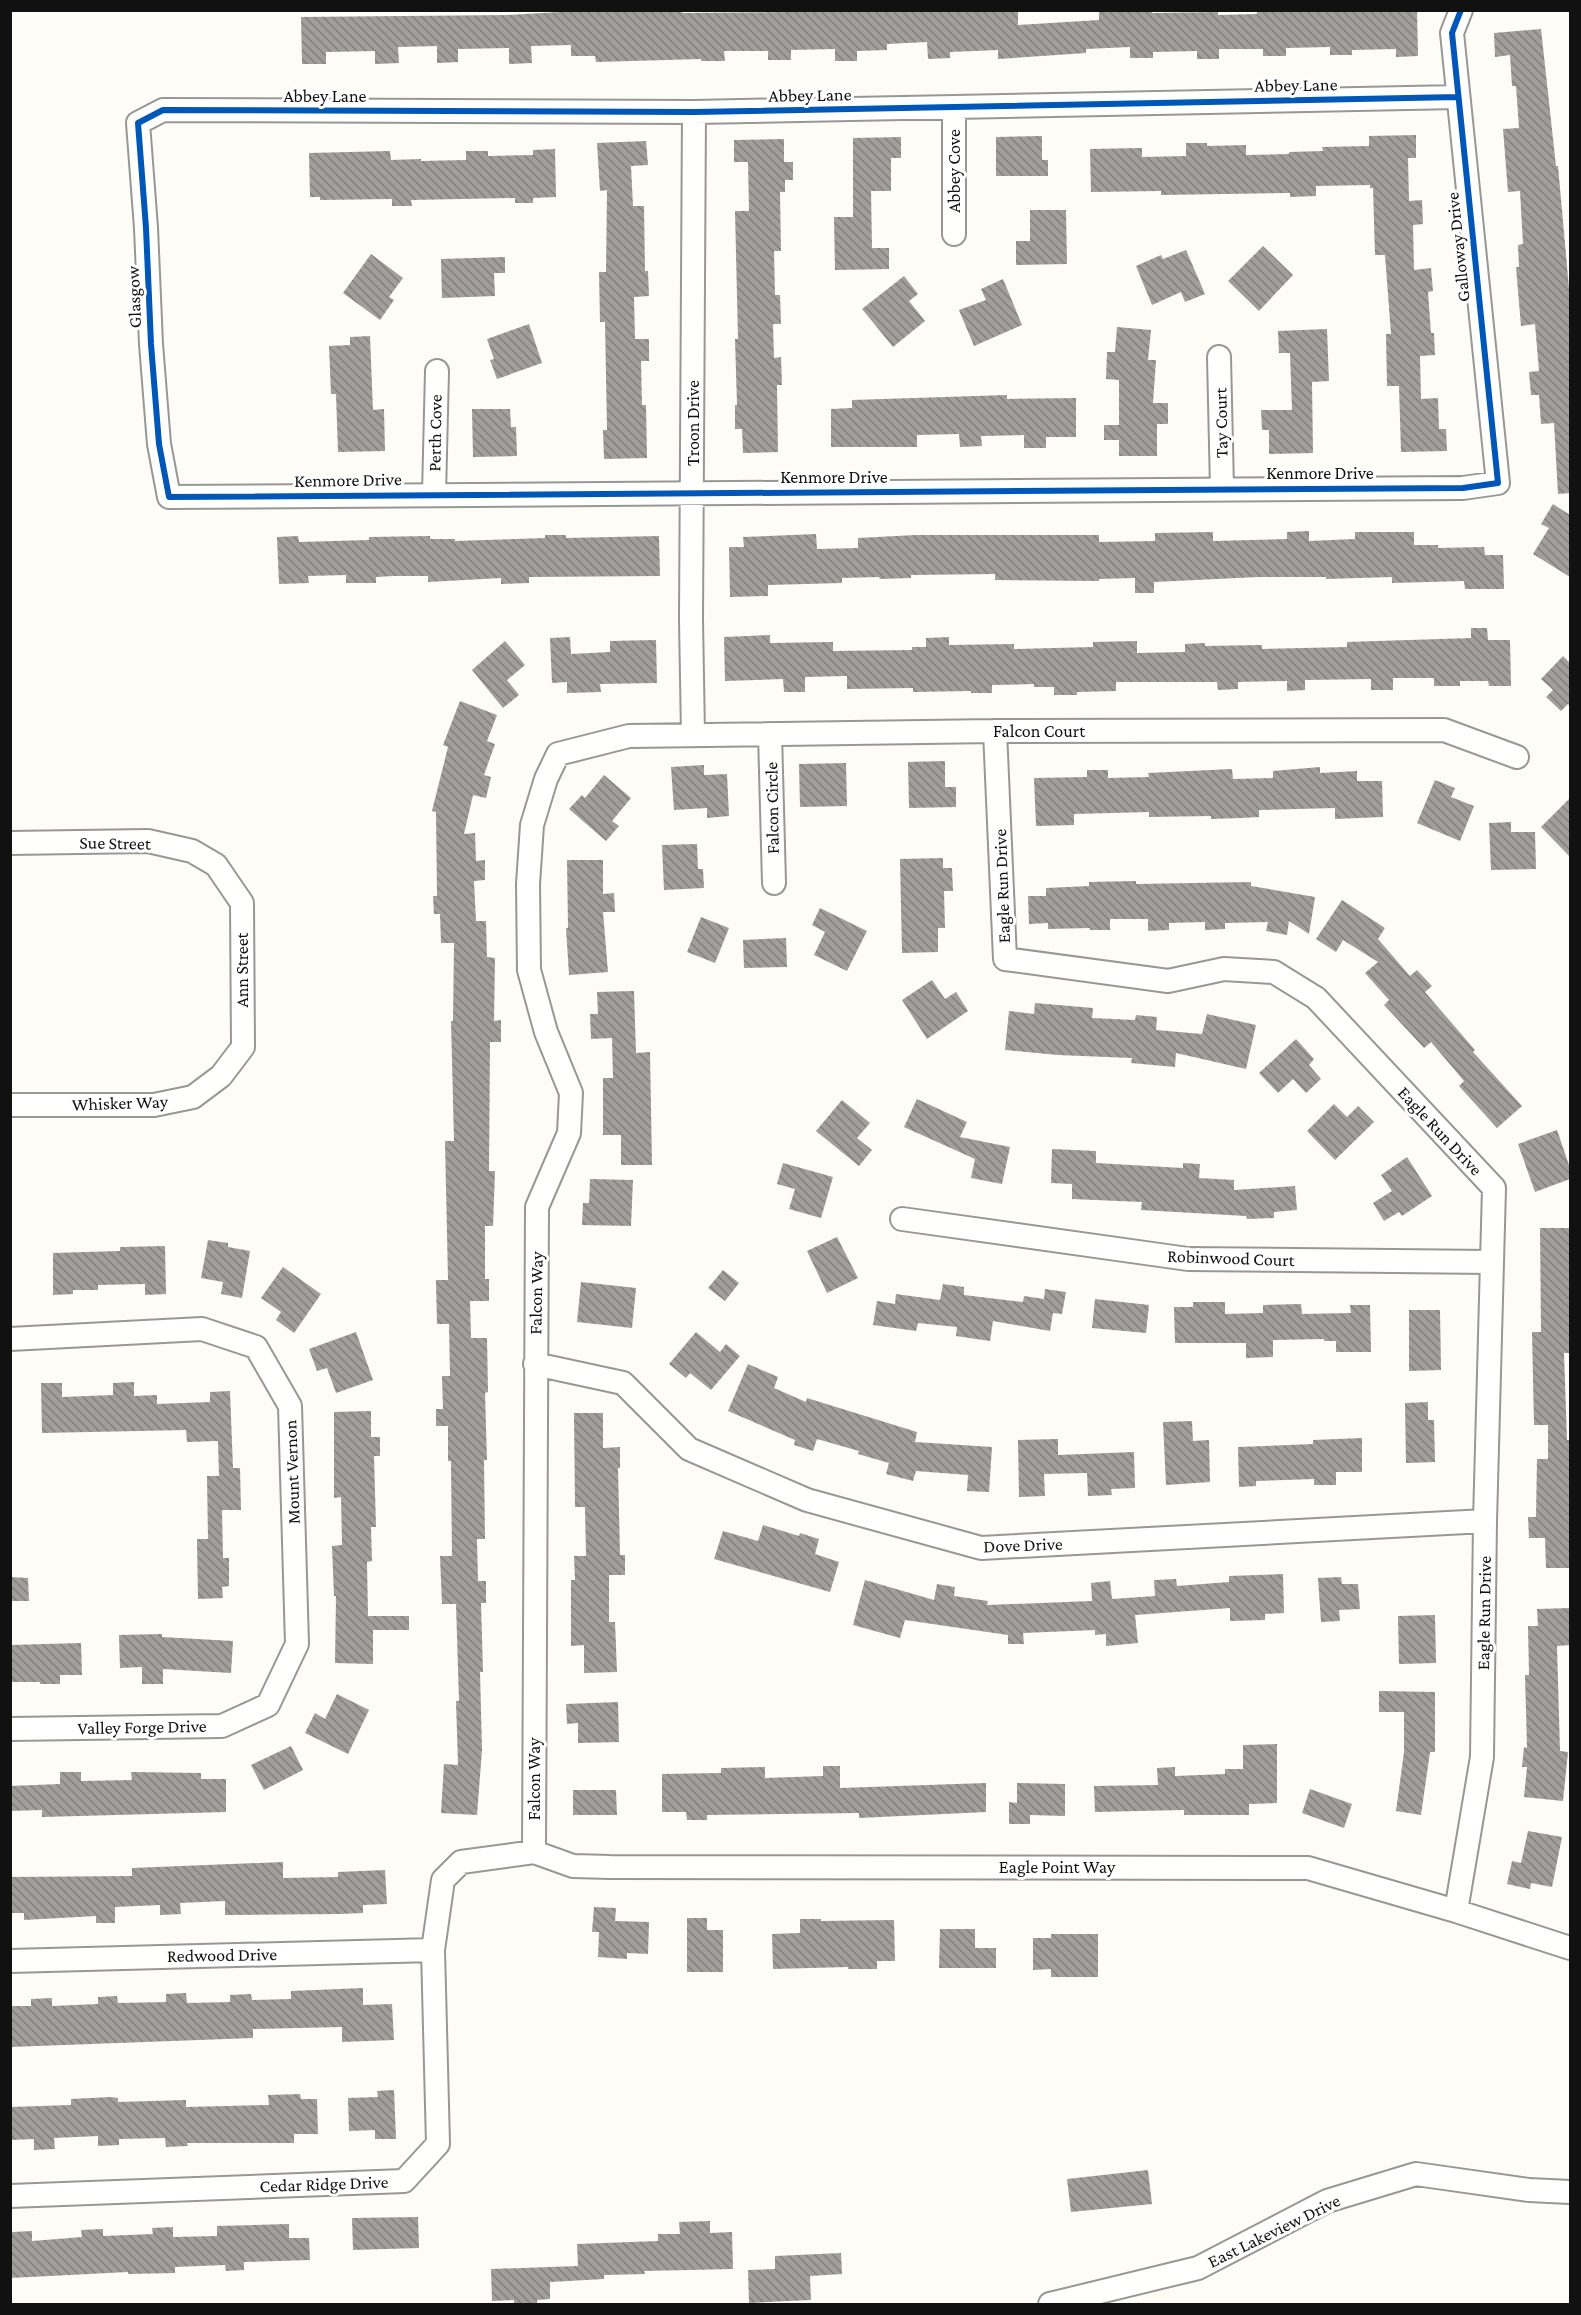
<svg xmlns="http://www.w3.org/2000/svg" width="1581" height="2315" font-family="'Crimson Pro',serif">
<defs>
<pattern id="building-back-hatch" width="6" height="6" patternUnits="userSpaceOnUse" patternTransform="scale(1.5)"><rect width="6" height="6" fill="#a19f9c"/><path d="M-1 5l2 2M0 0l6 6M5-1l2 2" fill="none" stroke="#82807e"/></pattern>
</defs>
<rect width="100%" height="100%" fill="#fdfcf7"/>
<!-- building -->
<path fill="url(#building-back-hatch)" d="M595,10h23v2l64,-1v2l336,-3v15l81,-5v-10h53v3l66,-1v3l39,-1v-4h160l1,46 -22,1v-8l-44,1v5h-22v-8l-44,1v8h-23v-7h-44v10h-22v-8l-44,1v6h-23v-11l-44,2v4l-88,6v-9l-48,2v6l-22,1 -1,-17 -40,2v6l-30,1v10h-22v-12l-44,1v10h-23v-9h-44l1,10h-24v-2l-105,3 -1,-6h-24v-11l-40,1 1,17 -23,1v-16l-51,1v13l-21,1v-17l-39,1 1,16 -24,1v-13l-49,1v12h-24l-1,-47 206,-2z
M1541,29l15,137h2l12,133v194l-12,1 -4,-71 -13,1 -2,-29h-8l-2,-23 10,-1 -4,-47 -14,2 -5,-59h3l-1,-22 5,-1 -3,-53 -12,1 -5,-63 16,-1 -3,-42h-4l-2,-31 -15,2 -1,-24z
M1416,135v23h-8l1,43 13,-1 1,24 -10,1 1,45 17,-2 2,23 -5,1 3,41h3l1,22 -15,1 1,43 17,-1 1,31h7l1,22 -46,1 -2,-66h-12l-1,-52h5l-6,-79h-10l-2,-67h-3v-3l-54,1v10l-26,1v-4l-129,2v-4l-70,1 -1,-43 52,-1v9l44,-1v-13h21v3l39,-1v10l43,-1v-2l34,-1 -1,-4 47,-1v-10z
M1042,136v24h6v16h-52v-39z
M901,137v21h-10v33h-20l1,57h17v21l-54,1 -1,-53h19v-79z
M784,139v23h9v18h-8v12h-5l1,59h-7l1,44h5l1,29h-8l1,34 7,-1 1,28h-5l1,67 -35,1 -1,-24h-7v-24h2l-2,-66h3l-3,-128h14l-1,-49h-14v-22z
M646,141l2,24 -17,1 2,40h11l1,65h3l1,25 -15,1 1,42h14v22h-8l1,44h4l1,53 -43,1 -1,-29h4l-2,-108h-5l-1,-50h7l1,-82 -7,1 -3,-48z
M555,149l1,48 -23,1v5h-18v-5l-104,2 1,6h-20v-7l-72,1v-3h-10l-1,-44 81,-2 1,9 30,-1v2l45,-1v-9h22v5l45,-1v-5z
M1030,210h36l1,54 -51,1v-24h14z
M1263,246l30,29 -34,36 -31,-30z
M1186,250l19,44 -20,8 -4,-10 -29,13 -16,-39 25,-11 2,4z
M371,254l32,24 -14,19 5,3 -14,20 -37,-27z
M505,257v16h-11l1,23 -53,2 -1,-39z
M904,276l14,18 -9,7 16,20 -32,26 -31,-38z
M1003,279l19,46 -48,21 -15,-36 27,-10 -5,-11z
M529,324l13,39 -45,16 -7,-19 4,-1 -7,-20z
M1117,327l34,3 -3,30h8l-3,43h15v21h-11v32h-38v-16h-15v-15h15v-45l-13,-1 1,-27h8z
M1327,329l2,52 -17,1 1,71 -44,1v-24h-7l-1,-20h31l-2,-57h-11l-1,-22z
M370,336l3,74 11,-1 1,42 -47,1 -2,-58h-5l-2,-48 21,-1v-8z
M1007,395v4l69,-1v39h-30v11h-22v-13l-43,1 1,10 -22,1 -1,-13 -42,1v12h-86v-38l21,-1v-8z
M472,409h38l1,18h5l1,29 -44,1z
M1553,504l17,11v62l-37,-23 16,-26 -8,-4z
M1309,531v10l46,-2v-7h59v13h24v3l46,-1 1,8h18l1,34h-39l-1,-8 -72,2v-6l-66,2v-2h-68l-104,5v11h-19v-15l-36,1v2l-104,-1v-6l-84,1v3l-31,1 -1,-2 -37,1v5l-74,2v11l-38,1 -1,-50h15l-1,-10 73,-3 1,15 41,-1v-10l57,-3h184v7l56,-1v-8l58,-1v9l74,-2v-7z
M545,535h21v3l93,-2 1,40 -131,1v6l-28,1v-6l-73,4v-6h-35l-17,1v6h-30v-8l-38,1 1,7 -30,1 -2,-47 21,-1 1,6 70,-2v-3l61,-1v3h25v2l90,-3z
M1471,628h16l1,12h22l1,46h-22l-1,-5h-28v5h-26v-8h-41v12h-22v-11l-66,1v10l-18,1v-10l-49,1v7l-20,1 -1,-8h-101v9l-39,1v3h-23v-8h-20v-3l-42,1v8h-21v-2l-58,1v-4l-66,1v-13l-42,1v15h-21l-1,-13 -58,2 -1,-44 46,-2v8l63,-1v9l79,-1v-3h14v-9l23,-1v8l65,-1v5l79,-2v-5l44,-1v12l48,-1v-8l20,-1v3l57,-1v4l85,-2v-5l124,-4z
M570,637l1,17 39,-2v-11l46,-1 1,43 -57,1 1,8 -34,1v-11l-15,1 -2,-45z
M505,641l20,24 -18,15 12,15 -16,13 -31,-38z
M1563,656l7,7v43l-2,-2 -7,7 -15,-14 7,-7 -12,-11z
M460,701l37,14 -10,26 8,3 -11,31 7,2 -5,21 -13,-3 -9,39 11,-1 1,28 9,-1v20l-11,1 2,40h10l1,36 8,1 -1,63 7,-1v22h-11l-1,129h6l-2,55h-8v53h4v22h-19l1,37h16l1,54 -3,1 2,67h-3l1,79h-8l1,42h8v22h-5l2,69h-3l2,78 -5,65 -36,-2 3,-49 14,1 -2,-64h3l-3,-97h-14l-2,-48h12l-1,-95h-3v-35h-12v-17h7l-1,-33h8l-1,-52h-12l-1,-44h12l-3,-139h9l-3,-120h2l1,-78h-13l-1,-29h-6l-1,-18h4l-1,-84 -4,-1 16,-64 -5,-2z
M945,761v26h11v20l-47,1 -1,-46z
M846,763l1,43 -47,1 -1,-43z
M704,765v10l23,-1 2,42 -22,2v-10l-33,2 -3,-43z
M1320,767v6l37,-2v10h25l1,36 -48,2v-11l-76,2v7l-18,1 -30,1v-3l-62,1v-5l-75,2v11l-38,1 -2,-48 53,-1v-7h21v8l41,-1 -1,-4 84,-4 1,10 40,-1v-7z
M604,775l27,23 -19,23 7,5 -13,15 -37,-32 13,-14 3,3z
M1435,780l20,8 -4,9 23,9 -14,35 -43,-18z
M1570,798v59l-29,-30z
M1511,822v10h24l1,37 -45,1 -2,-47z
M697,844l1,25h5l1,19 -40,2 -2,-45z
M943,858v10h9l1,23h-9l1,37h-7v24l-36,1 -2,-94z
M567,860h36v34l11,-1 1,19h-12l5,60 -39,3 -3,-47h2z
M1136,881v3l115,-2v4l64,11 -6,37 -20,-13 -2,14 -21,-4 2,-9 -43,1v6l-20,1v-8l-36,1v7l-21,1v-12h-38v11h-20v-2l-42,1v-6l-19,1 -1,-28h18v-8l43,-2v-4z
M1342,900l43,28 -7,11 32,37 7,-6 15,16 -7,6 50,58 -2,2 49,54 -25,22 -38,-42 5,-5 -33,-39 -7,6 -40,-43 5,-5 -24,-27 13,-11 -35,-22 -7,12 -20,-13z
M820,908l47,23 -20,40 -33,-16 11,-23 -13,-7z
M701,917l28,11 -14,35 -28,-11z
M786,938l1,29 -43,1 -1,-28z
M932,980l13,19 11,-7 12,19 -41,28 -25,-39z
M634,991l2,62 14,-1 2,113h-31v-30h-18v-57h10l-1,-40 -21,1 -1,-25h8l-1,-22z
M1035,1003l58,5 -1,10 43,2 1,-5 21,2 -1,13 46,4 5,-20 49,11 -10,44 -70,-16 -1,14 -44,-4 1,-5 -74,-3 -53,-5 4,-39 25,3z
M1296,1039l18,20 -5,6 12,14 -15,14 -13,-14 -15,14 -19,-20z
M917,1099l50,23 -7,15 50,10 -8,37 -31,-6 4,-19 -71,-32z
M842,1100l28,23 -13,15 15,12 -13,16 -43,-35z
M1334,1104l13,13 11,-11 16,16 -39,38 -28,-29z
M1557,1130l13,38v11l-35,13 -17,-48z
M1052,1149l44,2v12l87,5v-5l17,1 -1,14 35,2v10l61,-4 2,24 -23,2v6l-27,1 -1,-3 -105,-6 1,-8 -70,-3v-15l-21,-1z
M1407,1157l25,39 -30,20 -3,-4 -15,9 -11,-18 19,-12 -11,-16z
M783,1163l50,14 -12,41 -32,-9 6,-20 -18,-5z
M590,1179l43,1 -2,46 -49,-1 1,-22h6z
M1540,1228h30v125h-6l3,87h2l1,43v85h-24l-1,-30h-16l-1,-21h8l1,-58h11v-34h-14l-2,-93h9z
M837,1237l21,41 -31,15 -20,-42z
M208,1240l20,3v4l22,4 -8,47 -21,-4 2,-12 -22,-4z
M165,1246l1,48 -21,1v-11l-47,1v5h-25v4l-20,1v-42l67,-2v-4z
M283,1267l38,27 -27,39 -18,-13 5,-8 -20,-14z
M723,1270l16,13 -14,18 -17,-13z
M581,1282l55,6 -4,40 -55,-6z
M943,1284l21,3v8l59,7 1,-6 20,3 1,-10 21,3 -4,22 -9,-1 -3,18 -57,-10 -3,20 -34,-5 1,-9 -39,-4 -2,8 -43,-6 4,-24 18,3 1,-10 44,6z
M1095,1299l54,6 -3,28 -54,-5z
M1193,1302h32v12l38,-1v-8l38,-1 1,10 49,-1 -1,-8h20l1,47h-35v-11h-12v-2l-51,1v17l-27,1v-15h-71l-1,-36h19z
M1409,1310h31l1,60 -32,1z
M356,1332l17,48 -37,13 -9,-25 -10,3 -8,-22z
M696,1332l24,20 6,-8 14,12 -29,34 -21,-17 -4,5 -17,-14z
M748,1364l30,13 -4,11 32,14 1,-4 110,34 -2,10 77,5 -3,45 -22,-1 1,-16 -52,-4 -3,10 -27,-7 3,-11 -31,-9 1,-3 -42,-12 -4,12 -19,-6 1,-5 -67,-29z
M134,1382v14l23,-1v9l53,-2v-10l20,-1 3,77h7l1,42h-19l1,48h6v28l-7,1 1,11 -25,1 -1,-60h11l-1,-63h12l-1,-35 -31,1 -1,-12 -144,3 -1,-50h21v14l51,-2v-12z
M1428,1402v18h6l1,42 -29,1 -1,-60z
M371,1411v26h9v19h-6l2,71h-5l1,34 -5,1 1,54h41v14h-36v34l-38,-1 1,-67h-2l-2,-50 10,-1 -1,-48 -7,1v-86z
M574,1413h29v35l17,-1v21h-2l2,87h5v20h-16v47h6l2,50 -33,1v-28l-13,1v-66h4l-1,-24h12l-1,-49h-10z
M1192,1421l1,20 16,-1 1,42 -44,3 -3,-63z
M1362,1438v34h-26v13h-22v-6l-58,2v5l-17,1 -1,-40 75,-3v-4z
M1058,1439v16l76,-3 1,36 -24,1 1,6 -24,1 -1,-23 -43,1 1,22 -26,1 -1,-57z
M763,1525l36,11 1,-3 19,6 -4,15 24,8 -9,30 -116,-33 9,-28 35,10z
M1283,1574l1,39 -19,1v6l-35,1v-13l-95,7 3,28 -32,3v-12l-11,1v-5l-72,3 1,11h-16v-9l-103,-15 -5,18 -47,-13 12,-45 69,20 3,-16 18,3 -1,9 34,5 -1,4 105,-4 -1,-18 19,-2 2,18 43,-3 -1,-16 22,-1 1,7 52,-4v-6z
M10,1577l18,1 1,23h-19z
M1341,1577l1,7h16l2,25 -21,1 1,11 -19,1 -3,-44z
M1570,1608v37l-13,1 3,105 8,1 -5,49 -39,-4 3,-30h-5l2,-20 3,1 -2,-73h4l-1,-49h10l-1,-17z
M1435,1615l1,48 -37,1 -1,-48z
M162,1634v3l71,4 -2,32 -68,-4v15h-21v-17l-22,1 -1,-33z
M81,1643l1,32h-22v9h-20v-2h-30v-37z
M1379,1691l56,1v60h-5l-9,63 -25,-4 8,-59v-40h-25z
M337,1694l32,16 -21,44 -43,-21 10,-20 10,6z
M618,1702l1,40 -41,1v-20l-11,1 -1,-20z
M1277,1744v59l-28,1v11h-65v-5l-89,2 -1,-26 64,-1 -1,-17 18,-1v9l50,-2v-5h18v-24z
M291,1746l12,24 -39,20 -13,-25z
M823,1766h17v22l146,-5v29l-127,6v-5l-152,2v5h-20l-1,-8h-24v-38l59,-1v-5l44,-1v11l58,-2z
M60,1772h21v9l51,-1 -1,-8 70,1v6h25v33l-184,5v-7l-32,1v-25l50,-2z
M1017,1783l48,1v32l-35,-1v9h-21v-22l8,1z
M1310,1789l42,15 -8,24 -42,-15z
M573,1790h43l1,25h-44z
M1528,1831l34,6 -10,50 -21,-4 -1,6 -23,-5 5,-23 9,2z
M283,1862v16l55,-1v-5l47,-2 2,34 -24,1v8l-24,1 -114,1v-14l-45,2 1,11 -21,1v-10l-45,2v16h-19v-7l-72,4v-7h-14v-36l122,-1v-8z
M594,1907l22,1 -1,13 34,1 -1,32 -21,-1v6l-29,-2 1,-25h-7z
M687,1918h20v12h16v42h-36z
M800,1919h21v2l73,-1 1,41h-18v8h-29v-2l-75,2 -1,-35 28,-1z
M940,1929h35v19h21v20h-57z
M1051,1934h47v43h-47v-8l-18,1v-32h18z
M363,1988v17l29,-1 2,36 -52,2v-15l-89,2v9l-243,9v-41h21v-7l21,-1v8l46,-2v-7l19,-1 1,7 48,-1v-8l20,-1 1,10 43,-1v-7l21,-1 1,6 39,-1v-8z
M394,2090l2,49h-21v-9l-26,1 -1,-33 30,-1 -1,-6z
M300,2094l1,5h16l1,35h-24v9h-107l1,3 -22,1 -1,-9 -46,1v6l-21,1v-10l-44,2 1,11 -21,1v-11l-24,1v-33l61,-2v-6l40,-2 7,1v4l68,-2v7l83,-2 -1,-10z
M1148,2170l4,34 -81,8 -4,-33z
M418,2217l1,31 -66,2 -1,-32z
M710,2221v12l22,-1 1,37 -89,2 1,3 -41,1v4l-54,3v17l-13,1v4h-23v-4l-22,1 -1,-32 87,-3 -1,-22 81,-3v-7h22l-1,-12z
M289,2224v14h20l1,22 -66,2v8l-18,1 -1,-6 -50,2v6l-47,1v-2l-118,6 2,-46 20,-1v10l50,-4 -1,-7 22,-1v7l50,-2 -1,-6 21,-1v10l44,-1v-10z
M841,2253l1,21 -32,2 1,24 -62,3 -1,-33 27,-1v-13z"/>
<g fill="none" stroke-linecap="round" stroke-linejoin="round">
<defs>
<path id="minor" d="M1458,97l-764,15 -531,-2 -25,13 8,105 5,116 8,100 10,53 1294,-9 35,-5 -46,-450 9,-23
M954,107v127
M1219,357l3,132
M434,494l3,-123
M995,731l10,228 163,22 56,-12 50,3 42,26 178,190 -9,333 -3,236 -26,154
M770,734l4,149
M693,735l-2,-115 3,-508
M10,843l138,-2 44,10 24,14 26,38 1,144 -22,29 -28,21 -39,8h-144
M902,1219l286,40 303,3
M10,1339l192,-10 54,18 34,59 7,238 -29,61 -46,21 -212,3
M535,1364l88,19 66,66 118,51 174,48 504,-27
M534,1852l3,-645 32,-74 2,-40 -25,-61 -17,-62 -1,-86 4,-59 14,-46 12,-25 71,-18 366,-5 449,-1 73,27
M10,1961l423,-11
M10,2196l394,-15 34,-37 -5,-194 10,-70 18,-18 73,-10 39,14 37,1 698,1 148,43 114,37
M1050,2304l148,-36 129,-67 89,-27 113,16 41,2"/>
</defs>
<!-- minor casing -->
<use href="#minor" stroke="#979795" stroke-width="26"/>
<!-- minor -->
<use href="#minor" stroke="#fffffe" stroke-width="22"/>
<defs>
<path id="cycleway" d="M1458,97l-764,15 -531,-2 -25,13 8,105 5,116 8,100 10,53 1294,-9 35,-5 -46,-450 9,-23"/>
</defs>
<!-- cycleway casing -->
<use href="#cycleway" stroke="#fff" stroke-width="10"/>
<!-- cycleway -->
<use href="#cycleway" stroke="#0057b8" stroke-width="6"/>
</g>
<g text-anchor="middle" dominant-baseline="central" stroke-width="6" stroke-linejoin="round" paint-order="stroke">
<!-- street labels -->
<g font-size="18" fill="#111" stroke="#fff">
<text transform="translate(1296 85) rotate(-1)">Abbey Lane</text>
<text transform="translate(810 95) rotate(-1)">Abbey Lane</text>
<text x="325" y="96">Abbey Lane</text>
<text transform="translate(954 171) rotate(-90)">Abbey Cove</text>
<text transform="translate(1458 247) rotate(-96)">Galloway Drive</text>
<text transform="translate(134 297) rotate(-92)">Glasgow</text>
<text transform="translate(693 423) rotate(-90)">Troon Drive</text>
<text transform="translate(1221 423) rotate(-91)">Tay Court</text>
<text transform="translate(435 433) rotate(-89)">Perth Cove</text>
<text x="1320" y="473">Kenmore Drive</text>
<text x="834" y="477">Kenmore Drive</text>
<text transform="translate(348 480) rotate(-1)">Kenmore Drive</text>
<text x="1039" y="731">Falcon Court</text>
<text transform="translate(772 808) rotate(-91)">Falcon Circle</text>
<text transform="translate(115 843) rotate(1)">Sue Street</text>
<text transform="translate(1002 886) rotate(-92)">Eagle Run Drive</text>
<text transform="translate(242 970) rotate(-90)">Ann Street</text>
<text transform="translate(120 1103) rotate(-2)">Whisker Way</text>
<text transform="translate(1440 1131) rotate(47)">Eagle Run Drive</text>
<text transform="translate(1231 1258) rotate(2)">Robinwood Court</text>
<text transform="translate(536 1293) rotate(-89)">Falcon Way</text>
<text transform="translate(292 1472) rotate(-92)">Mount Vernon</text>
<text transform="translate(1023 1545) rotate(-2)">Dove Drive</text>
<text transform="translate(1484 1613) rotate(-89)">Eagle Run Drive</text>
<text transform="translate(142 1727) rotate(-1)">Valley Forge Drive</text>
<text transform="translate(534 1779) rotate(-90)">Falcon Way</text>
<text x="1057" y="1867">Eagle Point Way</text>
<text transform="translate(222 1955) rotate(-1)">Redwood Drive</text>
<text transform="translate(324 2184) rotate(-2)">Cedar Ridge Drive</text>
<text transform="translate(1274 2231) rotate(-26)">East Lakeview Drive</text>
</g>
</g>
<!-- border -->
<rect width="1581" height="2315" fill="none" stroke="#111111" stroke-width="24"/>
</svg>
